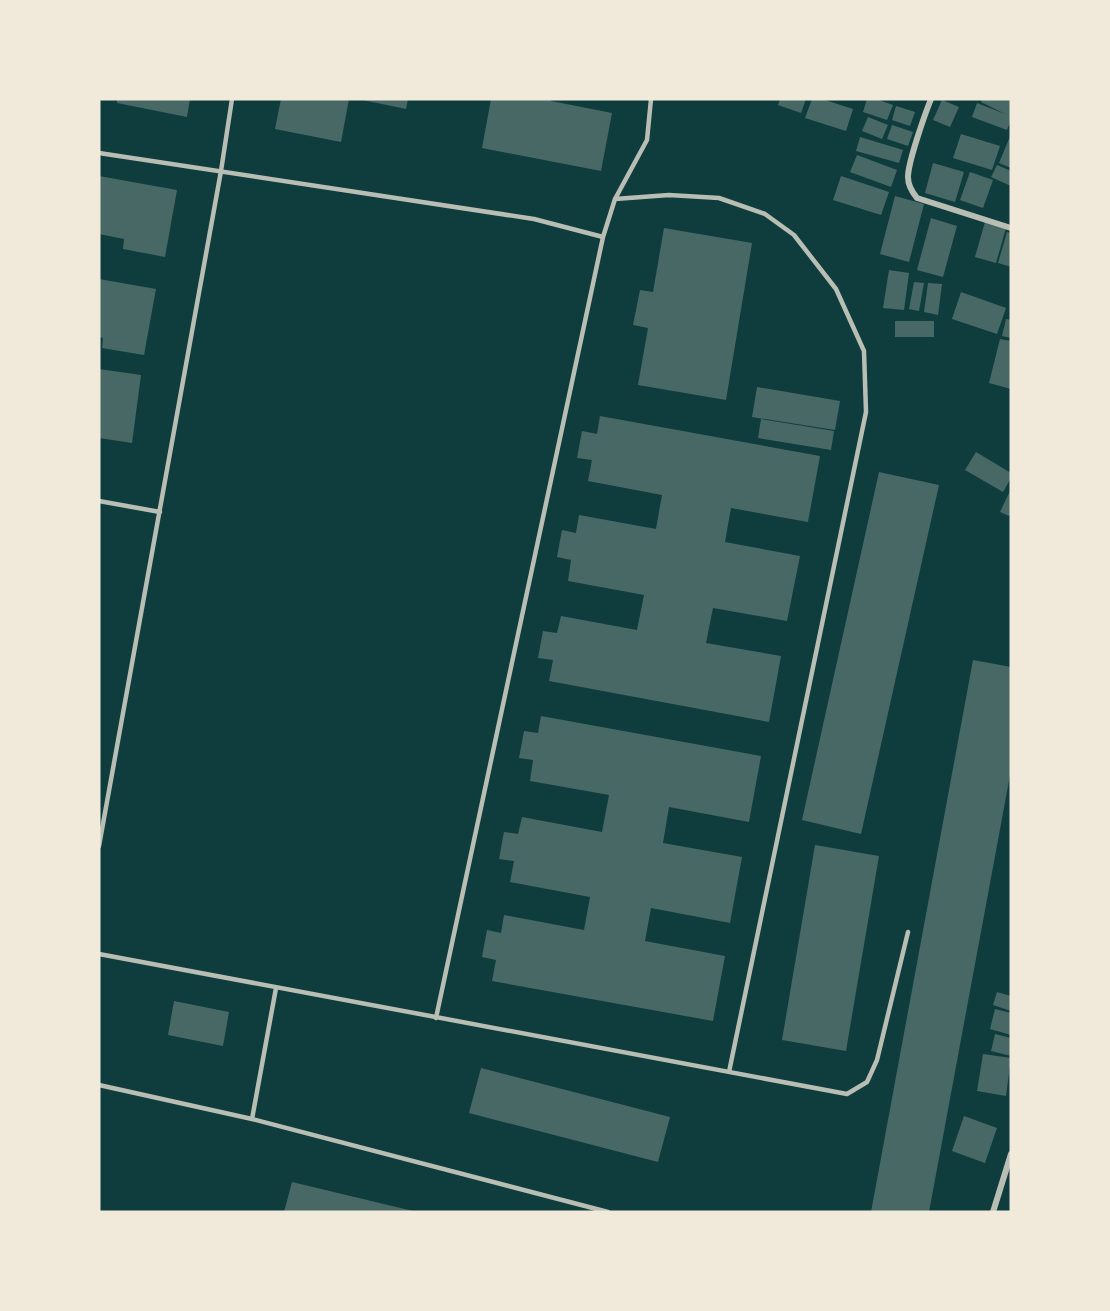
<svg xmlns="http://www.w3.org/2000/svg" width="1110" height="1311" font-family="'Space Grotesk',sans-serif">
<rect width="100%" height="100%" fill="#0f3d3e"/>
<!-- building -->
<path fill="#486865" d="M117,99h73l-3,18 -70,-14z
M281,99h68l-8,43 -66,-13z
M358,99h50l-2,10z
M491,99h60v2l61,12 -11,58 -119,-23z
M780,99h26l-5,14 -23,-8z
M812,99h10l31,10 -7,22 -41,-13z
M867,99h9l17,6 -6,15 -24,-8z
M982,99h29v21l-4,10 -35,-13 5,-14 28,11 -24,-12z
M942,100l17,7 -9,20 -17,-7z
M896,106l19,6 -5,14 -18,-6z
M868,117l20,8 -6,14 -20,-8z
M892,125l21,7 -5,14 -21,-7z
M961,134l39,12 -8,24 -39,-12z
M1011,134v34l-12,-5z
M860,137l43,13 -4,13 -43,-12z
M857,155l40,15 -6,17 -41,-15z
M933,163l31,9 -9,30 -30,-9z
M997,165l14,6v15l-20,-9z
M970,172l23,8 -10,28 -23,-8z
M99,176l78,14 -12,67 -42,-8 1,-10 -25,-5z
M841,176l48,16 -8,23 -48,-15z
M895,196l29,8 -15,58 -29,-8z
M931,218l26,8 -14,51 -26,-7z
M985,222l21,6 -10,35 -21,-6z
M664,228l88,15 -26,157 -88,-15 10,-57 -15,-3 7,-35 13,2z
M1007,232l4,1v34l-13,-4z
M889,270l20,3 -5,37 -21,-2z
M99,279l57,10 -12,66 -42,-7 1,-10 -4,-1z
M914,282l10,1 -5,28 -10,-2z
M928,283l14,1 -4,31 -14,-3z
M961,292l45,16 -9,26 -45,-15z
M1006,319l5,1v18l-9,-2z
M895,321h39v16h-39z
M1000,339l11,2v48l-22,-6z
M99,369l42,6 -9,68 -33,-5z
M757,387l83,14 -5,29 -83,-13z
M600,416l220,40 -12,66 -77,-14 -6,34 75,14 -13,65 -74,-13 -7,35 75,13 -12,66 -220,-41 4,-21 -15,-2 5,-27 14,2 4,-17 76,14 7,-35 -76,-14 3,-21 -14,-3 5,-27 14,3 3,-18 77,14 6,-34 -74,-14 4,-21 -15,-2 5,-27 15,3z
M761,419l73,12 -3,19 -73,-12z
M976,452l35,21v5l-8,14 -38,-22z
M879,472l60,13 -78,349 -59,-14z
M1011,489v24l-2,3 -9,-4z
M973,660l38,7v103l-82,442h-58z
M541,716l220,40 -12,66 -80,-15 -6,36 79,14 -12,66 -79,-15 -6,33 80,15 -12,65 -221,-40 4,-21 -14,-3 5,-27 14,3 3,-18 80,15 6,-33 -80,-15 4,-21 -15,-2 5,-27 14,2 4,-17 80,15 7,-37 -79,-14 3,-21 -14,-2 5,-27 14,2z
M815,845l64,11 -33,195 -64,-11z
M997,992l14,4v15l-18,-6z
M174,1001l55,11 -6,34 -55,-11z
M995,1009l16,4v22l-21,-6z
M995,1034l16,4v18l-20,-5z
M983,1054l28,4 -5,38 -29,-5z
M481,1068l189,49 -12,45 -189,-49z
M964,1116l33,12 -12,35 -33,-12z
M292,1182l121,29 -1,1h-128z"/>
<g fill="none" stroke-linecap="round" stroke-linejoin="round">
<!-- service -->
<path stroke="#b8beb3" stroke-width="4.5" d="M99,153l435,66 69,18
M615,199l54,-4 50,3 46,16 29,21 42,54 28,62 2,61 -137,660
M99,501l61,11
M99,846l122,-675 11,-72
M99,954l748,140 20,-12 10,-22 31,-128
M436,1018l167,-781 12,-38 32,-59 4,-41
M99,1085l153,34 356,93
M252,1119l24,-131"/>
<!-- minor -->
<path stroke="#b8beb3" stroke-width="6" d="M931,99c-6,15 -23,63 -23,78 0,9 4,15 9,21l94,30
M993,1212l18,-58"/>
</g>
<!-- border -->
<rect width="1110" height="1311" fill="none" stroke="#f1e9da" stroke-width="201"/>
</svg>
